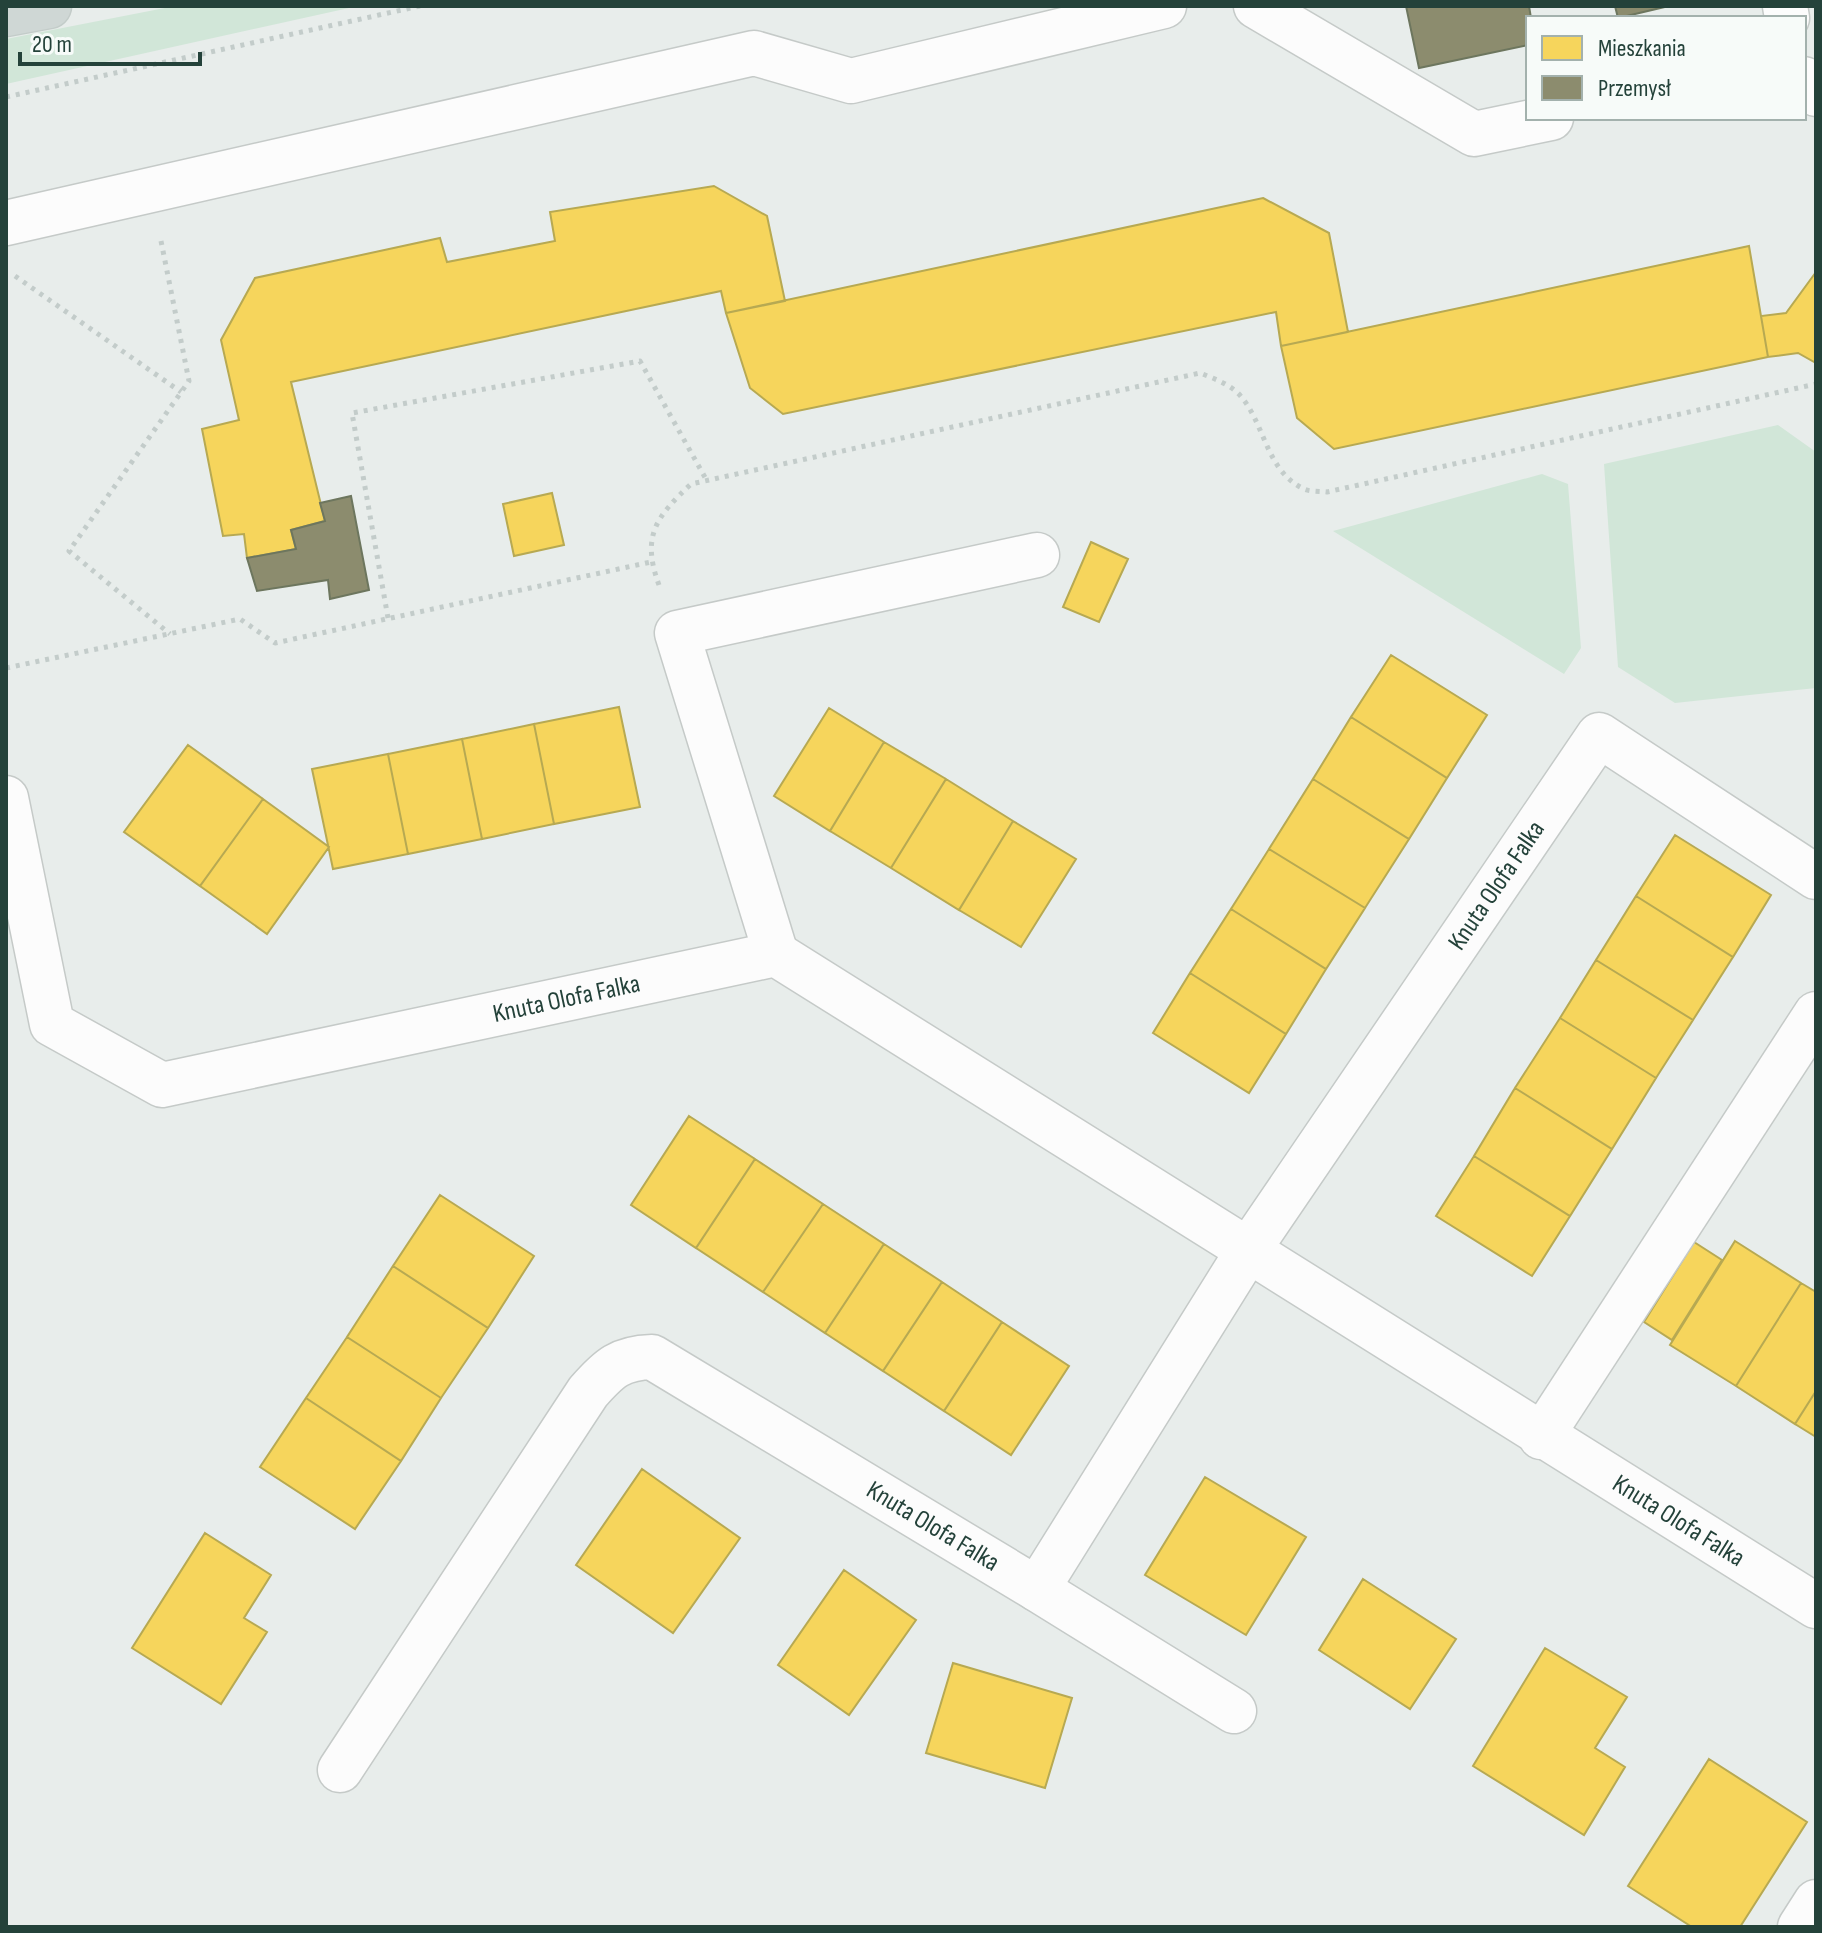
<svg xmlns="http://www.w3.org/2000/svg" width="1822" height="1933" font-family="'Sofia Sans Condensed',sans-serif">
<rect width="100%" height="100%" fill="#e8edeb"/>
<!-- green -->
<path fill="#d1e6d8" d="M175,6h183l-352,78v-45z
M1778,425l38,27v236l-141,15 -57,-36 -14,-203z
M1542,474l26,10 13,164 -17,26 -231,-143z"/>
<!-- homes -->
<path fill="#f6d55c" stroke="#b7a952" stroke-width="2" d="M714,186l53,30 18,85 -59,12 -5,-22 -430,91 34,139 -34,9 5,19 -49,9 -3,-24 -21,2 -21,-107 37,-9 -18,-80 34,-62 185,-40 7,24 108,-21 -5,-29z
M1263,198l66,35 19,99 -67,14 -5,-34 -493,102 -33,-26 -24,-75z
M1749,246l19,111 -434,92 -37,-31 -16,-72z
M1816,272v91l-18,-10 -30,4 -7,-41 25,-3z
M552,493l12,52 -50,11 -11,-52z
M1091,542l37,17 -29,63 -36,-15z
M1391,655l96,60 -40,63 -96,-61z
M619,707l21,100 -86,17 -20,-100z
M829,708l55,34 -54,89 -56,-35z
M1351,717l96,61 -38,61 -96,-60z
M534,724l20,100 -72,15 -20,-100z
M462,739l20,100 -74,15 -20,-100z
M884,742l62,37 -55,89 -61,-37z
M188,745l75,54 -63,87 -76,-54z
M388,754l20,100 -75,15 -21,-100z
M946,779l67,42 -54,89 -68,-42z
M1313,779l96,60 -44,69 -96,-59z
M263,799l66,48 -62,87 -67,-48z
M1013,821l63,38 -55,88 -62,-37z
M1675,835l96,60 -38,62 -97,-61z
M1269,849l96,59 -39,61 -95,-60z
M1636,896l97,61 -40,63 -97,-60z
M1231,909l95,60 -40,65 -96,-61z
M1596,960l97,60 -37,58 -96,-60z
M1190,973l96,61 -37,59 -96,-60z
M1560,1018l96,60 -44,71 -97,-61z
M1515,1088l97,61 -42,67 -96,-60z
M689,1116l66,43 -59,89 -65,-43z
M1474,1156l96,60 -38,60 -96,-60z
M755,1159l68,45 -60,88 -67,-44z
M440,1195l94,61 -46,72 -95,-62z
M823,1204l61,40 -59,89 -62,-41z
M1735,1241l66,42 -65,103 -66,-41z
M1694,1242l28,18 -50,80 -28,-18z
M884,1244l58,38 -59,89 -58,-38z
M393,1266l95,62 -47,70 -94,-61z
M942,1282l60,40 -58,89 -61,-40z
M1801,1283l15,9v99l-21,33 -59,-38z
M1002,1322l67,44 -58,89 -67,-44z
M347,1337l94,61 -40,63 -95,-63z
M1816,1391v46l-21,-13z
M306,1398l95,63 -46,68 -95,-62z
M642,1469l98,69 -67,95 -97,-68z
M1205,1477l101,60 -60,98 -101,-60z
M205,1533l66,42 -27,43 23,14 -46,72 -89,-56z
M844,1570l72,50 -67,95 -71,-50z
M1363,1579l93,60 -46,70 -91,-59z
M1545,1648l82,49 -32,51 30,19 -41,68 -111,-69z
M953,1663l119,35 -27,90 -119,-35z
M1709,1759l98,63 -67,105h-48l-64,-41z"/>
<!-- industry -->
<path fill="#8c8c6e" stroke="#6d765e" stroke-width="2" d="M1406,6h123l2,12h-3v27l-109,23z
M1615,6h54l-51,12z
M351,496l18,94 -39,9 -2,-19 -71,11 -10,-33 49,-9 -5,-19 34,-9 -5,-18z"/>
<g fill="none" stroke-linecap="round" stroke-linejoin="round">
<defs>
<g id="minor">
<path d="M1256,6l218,128 77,-16"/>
<path d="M1785,6l2,12"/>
<path d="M1804,79l12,15"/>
<path d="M6,223l748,-170 97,28 313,-75"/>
<path id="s1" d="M6,798l46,226 110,61 614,-131c347,217 692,437 1040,652"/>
<path d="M776,954l-99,-321 360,-78"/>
<path d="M1541,1437l275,-423"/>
<path d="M1037,1589l197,122"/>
<path id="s2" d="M340,1770l248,-378c21,-24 32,-34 64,-35l385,232 212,-340 350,-514 217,142"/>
<path d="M1800,1927l16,-25"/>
</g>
<path id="major" d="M6,14l43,-8"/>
</defs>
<!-- minor casing -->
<use href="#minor" stroke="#c5cac8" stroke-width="47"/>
<!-- major casing -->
<use href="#major" stroke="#c3ccc9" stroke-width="47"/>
<!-- path -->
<path stroke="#c3ccca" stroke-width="5" stroke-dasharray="4 6" stroke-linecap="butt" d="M6,97l414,-91
M161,241l28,140 -120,170 101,83
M15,276l166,116
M659,585c-18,-49 -3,-68 32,-101l509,-111c15,6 33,12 43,26 22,28 24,71 59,89 6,4 17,3 25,4l489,-108
M388,618l-36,-205 288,-52 67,120
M6,668l234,-49 35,24 376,-81"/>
<!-- minor -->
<use href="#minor" stroke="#fcfcfc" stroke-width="44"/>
<!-- major -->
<use href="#major" stroke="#cfd7d5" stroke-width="44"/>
</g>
<g text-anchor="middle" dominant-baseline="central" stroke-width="8" stroke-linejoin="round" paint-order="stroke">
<!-- street labels -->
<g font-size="26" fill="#24423a" stroke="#f7fbf9">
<text stroke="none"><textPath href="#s2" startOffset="1818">Knuta Olofa Falka</textPath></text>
<text stroke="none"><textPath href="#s1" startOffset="770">Knuta Olofa Falka</textPath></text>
<text stroke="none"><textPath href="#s1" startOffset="2050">Knuta Olofa Falka</textPath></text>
<text stroke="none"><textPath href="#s2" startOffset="856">Knuta Olofa Falka</textPath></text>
</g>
</g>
<!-- border -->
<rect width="1822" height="1933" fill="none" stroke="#24423a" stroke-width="16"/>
<!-- legend -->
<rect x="1526" y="16" width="280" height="104" fill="#f7fbf9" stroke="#a3b1ad" stroke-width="2"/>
<rect x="1542" y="36" width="40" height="24" fill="#f6d55c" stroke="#a3b1ad" stroke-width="2"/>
<text x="1598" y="56" font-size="24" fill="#24423a">Mieszkania</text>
<rect x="1542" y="76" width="40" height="24" fill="#8c8c6e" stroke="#a3b1ad" stroke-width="2"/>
<text x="1598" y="96" font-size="24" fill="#24423a">Przemysł</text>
<!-- scale -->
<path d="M20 52v12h180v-12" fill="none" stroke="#24423a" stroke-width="4"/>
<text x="32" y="52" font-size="24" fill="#24423a" stroke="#f7fbf9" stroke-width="6" paint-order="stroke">20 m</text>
</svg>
